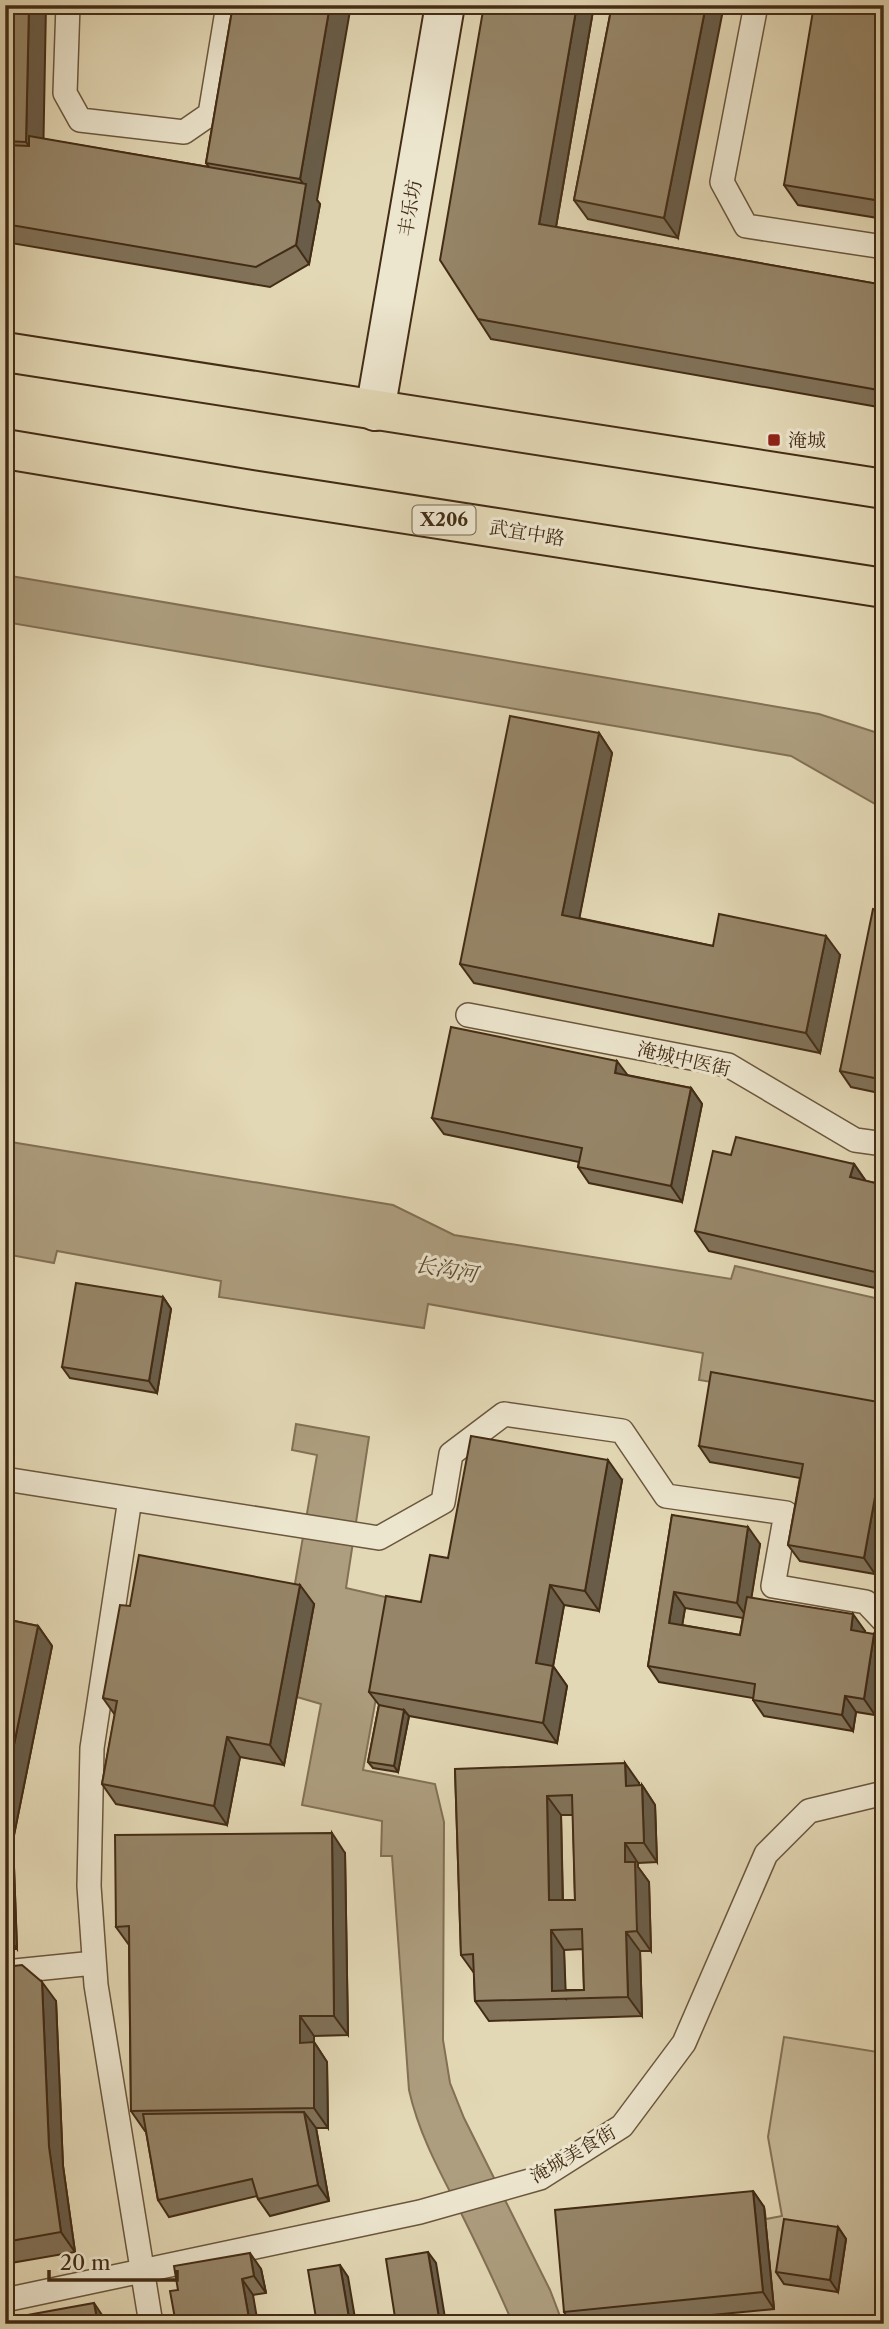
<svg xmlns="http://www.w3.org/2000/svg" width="889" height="2329" font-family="'Libre Caslon Text','Noto Serif SC',serif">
<rect width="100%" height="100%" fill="#e3d8b5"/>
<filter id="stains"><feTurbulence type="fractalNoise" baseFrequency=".00286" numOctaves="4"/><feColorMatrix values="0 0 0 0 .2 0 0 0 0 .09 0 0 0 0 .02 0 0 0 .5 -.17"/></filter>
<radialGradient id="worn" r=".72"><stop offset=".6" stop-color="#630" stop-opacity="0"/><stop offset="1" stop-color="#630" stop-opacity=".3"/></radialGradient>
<!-- green -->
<path fill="#c8bb9a" stroke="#867458" stroke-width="2" d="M784,2037l100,16v271h-309l189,-117 2,12 16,-3 -14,-79z"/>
<!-- water -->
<path fill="#ad9e7f" stroke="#837055" stroke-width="2" d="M5,575l814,139 65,21v74l-93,-53 -786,-134z
M5,1141l388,64 61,30 277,44 4,-13 149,34v110l-185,-30 4,-27 -275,-49 -4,24 -205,-31 2,-16 -164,-30 -3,12 -49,-9z
M296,1424l73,13 -23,151 48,11 -31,171 72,14 9,38 -1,218 7,43 14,35 86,172 13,34h-50c-16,-37 -33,-73 -51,-109 -21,-41 -43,-80 -53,-125l-17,-234h-11l1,-35 -80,-16 19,-101 -24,-7 17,-92 -22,-4 25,-146 -25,-5z"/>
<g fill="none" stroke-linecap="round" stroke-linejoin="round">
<defs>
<path id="lane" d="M68,5l-3,88 15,27 104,12 26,-18 18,-109
M756,5l-34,177 24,44 138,21
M468,1015l260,50 127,75 29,4
M5,1479l374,59 64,-36 8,-48 53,-40 118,17 44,65 120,17 -13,73 93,16 18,19
M130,1499l-38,249 -3,138 7,99 55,339
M5,1972l89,-9
M5,2300l415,-88 120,-34 82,-52 62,-83 82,-189 43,-43 75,-18"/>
<path id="secondary" d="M375,411l70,-406"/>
<path id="primary" d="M5,352l879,137
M5,449l246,41 633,98"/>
</defs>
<!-- lane casing -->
<use href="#lane" stroke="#6b573d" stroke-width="26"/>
<!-- secondary casing -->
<use href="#secondary" stroke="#432c15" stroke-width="42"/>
<!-- primary casing -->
<use href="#primary" stroke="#432c15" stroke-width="42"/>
<!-- lane -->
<use href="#lane" stroke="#ede6cf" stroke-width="23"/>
<!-- secondary -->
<use href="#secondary" stroke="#ede6cf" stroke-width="38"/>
<!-- primary -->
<use href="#primary" stroke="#e3d8b5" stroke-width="38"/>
</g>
<!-- wall -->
<path fill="#817259" stroke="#432c15" stroke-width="2" fill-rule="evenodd" d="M5,5l38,134 166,28 -3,-4 27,-158 84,195 3,4 -11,60 -39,23 -265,-45z
M484,5h110l-38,222 328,58v123l-393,-69 -13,-20z
M612,5l66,233 -90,-19 -14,-19z
M884,5v214l-86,-14 -14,-20z
M599,733l13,20 -33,165 134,28 127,9 -20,98 -346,-70 -14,-19z
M884,911v183l-33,-7 -11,-16z
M627,1075l64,13 11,16 -20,98 -93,-19 -11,-16 1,-5 -135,-28 -12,-16z
M731,1155l123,9 12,17 18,4v105l-175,-39 -14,-20z
M163,1297l8,12 -14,84 -87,-15 -8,-11z
M884,1403v124l-9,47 -75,-13 -12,-16 12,-67 -90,-16 -11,-16z
M622,1480l-23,131 -35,-6 -11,61 14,20 -10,57 -148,-27 -11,56 -25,-4 -5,-6 11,-57 -10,-13 52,-90 27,-44z
M672,1515l88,29 -9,54 114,33v1l19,16v11l-9,56 -19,-3 -3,19 -89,-15 -11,-16v-2l-94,-16 -11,-16zM685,1608l58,10 -3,17 -58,-10z
M314,1604l-30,161 -44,-8 -13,68 -111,-21 -14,-20 13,-69 -12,-17 27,-92z
M5,1619l33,7 14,20 -39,194 4,109h-12z
M455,1769l184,14v2h3l13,20 2,57 -19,1v4l11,15 2,69h-11l2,65 -153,5 -14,-20 -1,-28 -13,-18zM561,1815h12l2,85h-12zM583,1949l1,41h-19l-1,-40z
M345,1853l3,182 -34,1v6l13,20 1,66h-12l13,73 -59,15 -12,-17 -1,-3 -88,21 -11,-17 -12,-69h-1l-14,-20 -2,-166 -13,-18z
M5,1967l51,34 7,165 12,86 -70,12z
M753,2191l11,16 10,102 -156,15h-46l-8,-12z
M838,2227l8,12 -8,53 -54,-8 -8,-12z
M261,2269l5,24 -13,2 -75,-5z"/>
<!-- shaded-wall -->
<path fill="#695d49" stroke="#432c15" stroke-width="2" d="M29,5h17l-3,160 -17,-23z
M330,5h21l-34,195 3,4 -11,60 -13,-19 9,-58 -5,-8z
M577,5h17l-41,239 -14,-20z
M706,5h18l-46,233 -14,-20z
M884,147v66l-9,-13z
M599,733l13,20 -36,182 -14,-20z
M826,936l14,19 -20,98 -14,-20z
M617,1061l12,16 -14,-4z
M691,1088l11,16 -20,98 -11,-16z
M854,1164l13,19 -17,-6z
M163,1297l8,12 -14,84 -8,-12z
M608,1460l14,20 -23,131 -14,-20z
M875,1497l9,12v18l-9,47 -11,-16z
M748,1527l12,17 -12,75 -11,-16z
M300,1585l14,19 -30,161 -14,-20z
M550,1585l14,20 -14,78 -14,-20z
M674,1592l11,16 -5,31 -11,-16z
M853,1614l12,17 -3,15 -11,-16z
M38,1626l14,20 -39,194 4,109 -12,-17v-143z
M874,1634l10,14v11l-9,56 -11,-16z
M553,1666l14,20 -10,57 -14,-20z
M845,1696l11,16 -3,19 -11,-16z
M404,1710l5,6 -11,56 -4,-6z
M227,1737l13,20 -13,68 -13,-19z
M625,1763l14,20 1,22 -14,-19z
M642,1785l13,20 2,57 -13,-19z
M547,1796l14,19 2,105 -14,-20z
M332,1833l13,20 3,182 -14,-19z
M625,1843l13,20v4l11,15 2,69 -14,-20 -12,-69z
M551,1930l13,20 2,49 -14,-8z
M626,1932l14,19 2,65 -14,-19z
M42,1982l14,19 7,165 12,86 -14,-20 -12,-85z
M300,2016l14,20v6l13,20 1,66 -14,-20 -14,-65z
M304,2112l12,16 13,73 -11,-16z
M753,2191l11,16 10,102 -11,-17z
M838,2227l8,12 -8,53 -8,-12z
M428,2252l8,11 10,61h-6z
M250,2253l11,16 5,24 -12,-17z
M340,2265l8,12 8,47h-6z
M242,2279l11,16 5,29h-8z
M94,2303l14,21h-10z"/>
<!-- building -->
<path fill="#968568" stroke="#432c15" stroke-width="2" fill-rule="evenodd" d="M5,5h24l-3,137 -21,-1z
M233,5h97l-30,174 -94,-16z
M484,5h93l-38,219 345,61v106l-406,-72 -38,-59z
M612,5h94l-42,213 -90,-18z
M814,5h70v142l-9,53 -91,-15z
M29,136l277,48 -10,61 -40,22 -251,-43v-79l24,1z
M510,716l89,17 -37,182 151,31 6,-32 107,22 -20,97 -346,-69z
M873,909l11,2v169l-44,-9z
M451,1027l166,34 -2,12 76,15 -20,98 -93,-19 4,-19 -150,-30z
M736,1137l118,27 -4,13 34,8v89l-189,-43 18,-80 18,4z
M76,1283l87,14 -14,84 -87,-14z
M711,1372l173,31v95l-9,-1 -11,61 -76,-13 15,-81 -104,-18z
M471,1436l137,24 -23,131 -35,-6 -14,78 17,3 -10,57 -174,-31 17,-96 35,6 9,-47 18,3z
M672,1515l76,12 -11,76 -63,-11 -5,31 71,12 7,-38 106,17 -2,16 23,4 -10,65 -19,-3 -3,19 -89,-15 2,-16 -107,-18z
M139,1555l161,30 -30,160 -43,-8 -13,69 -112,-22 15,-83 -14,-3 17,-93 10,1z
M5,1619l33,7 -33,163z
M379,1705l25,5 -10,56 -26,-4z
M625,1763l1,23 16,-1 2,58h-19v19h10l2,69 -11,1 2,65 -153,4 -2,-47 -12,1 -6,-186zM572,1795l3,105h-26l-2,-104zM582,1929l2,61 -32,1 -1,-61z
M332,1833l2,183h-34v27l14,-1v66l-183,3 -2,-185 -13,1 -1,-92z
M22,1965l20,17 7,165 12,85 -56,10v-275z
M304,2112l14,73 -60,14 -6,-20 -94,21 -15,-86z
M753,2191l10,101 -199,20 -9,-102z
M784,2219l54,8 -8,53 -54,-8z
M428,2252l12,72h-44l-10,-65z
M250,2253l4,23 -12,3 8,45h-74l-6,-33 8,-1 -4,-24z
M340,2265l10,59h-33l-9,-54z
M94,2303l4,21h-93v-5z"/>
<!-- markers -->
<rect fill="#8f2418" stroke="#ede6cf" stroke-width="2.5" x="767" y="433" width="14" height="14" rx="3.5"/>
<g text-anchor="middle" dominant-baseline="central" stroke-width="6" stroke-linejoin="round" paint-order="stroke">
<!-- shield labels -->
<rect fill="#ede6cf" stroke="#76644d" stroke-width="2" x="412.5" y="505.5" width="63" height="29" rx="5"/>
<g font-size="18" font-weight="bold" fill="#432c15">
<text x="444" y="520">X206</text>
</g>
<!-- street labels -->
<g font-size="19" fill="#432c15" stroke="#ede6cf">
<text transform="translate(410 208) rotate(-80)">丰乐坊</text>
<text transform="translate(527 533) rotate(9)">武宜中路</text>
<text transform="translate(684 1059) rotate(13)">淹城中医街</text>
<text transform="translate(573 2154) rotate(-30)">淹城美食街</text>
</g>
<!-- poi labels -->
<g font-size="19" fill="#432c15" stroke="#ede6cf" text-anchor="start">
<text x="788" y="440">淹城</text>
</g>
<!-- water labels -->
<g font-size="21" font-style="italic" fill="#5e4830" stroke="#ede6cf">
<text transform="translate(446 1269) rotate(10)">长沟河</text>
</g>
</g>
<!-- margin -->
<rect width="889" height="2329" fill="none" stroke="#e3d8b5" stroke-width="28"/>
<rect x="7" y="7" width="875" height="2315" fill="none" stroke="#432c15" stroke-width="3.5"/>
<rect x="14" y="14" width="861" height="2301" fill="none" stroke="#432c15" stroke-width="2"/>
<!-- scale -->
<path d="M49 2270v10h128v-10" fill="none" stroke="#432c15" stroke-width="3.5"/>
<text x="60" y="2270" font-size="21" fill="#432c15" stroke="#ede6cf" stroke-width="5" paint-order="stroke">20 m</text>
<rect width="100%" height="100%" filter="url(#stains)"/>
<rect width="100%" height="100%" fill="url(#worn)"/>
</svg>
